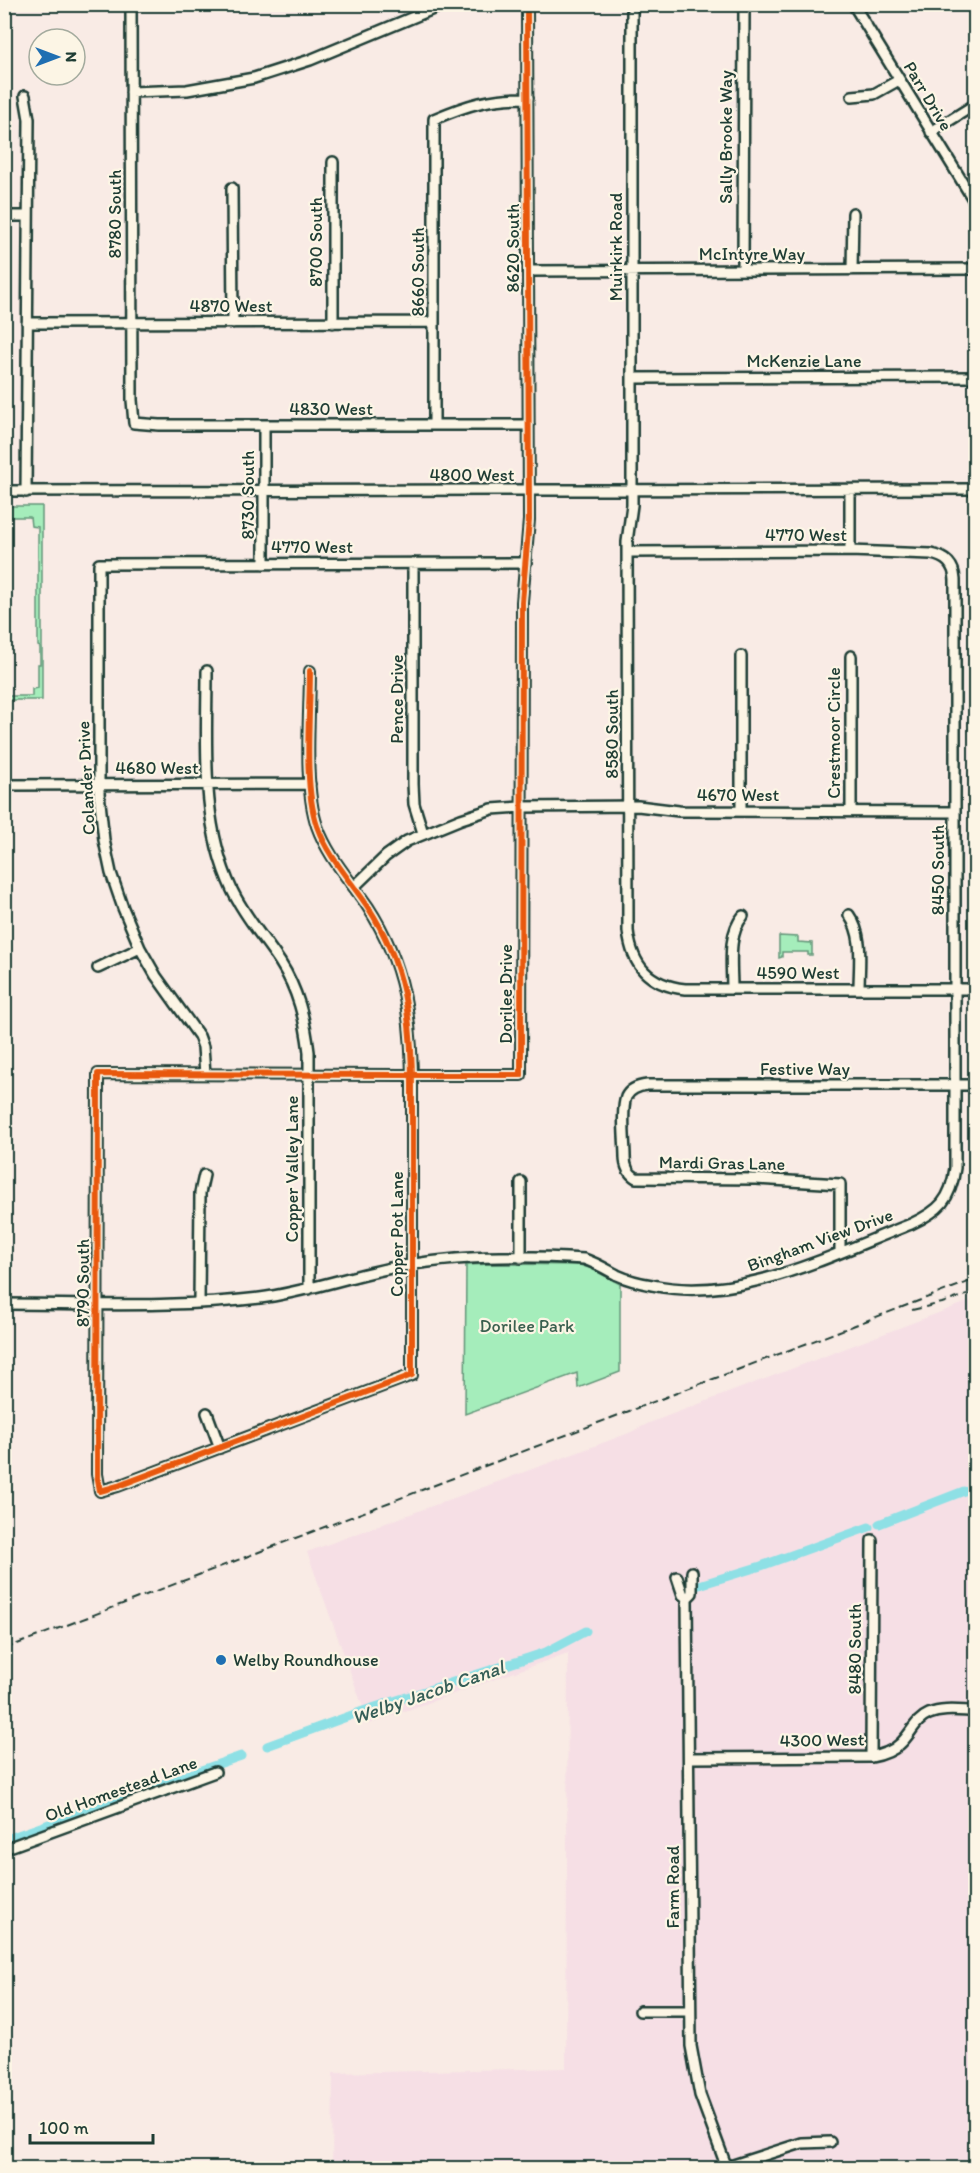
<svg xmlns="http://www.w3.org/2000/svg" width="980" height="2173" font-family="Itim,sans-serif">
<rect width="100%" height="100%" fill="#f9ebe5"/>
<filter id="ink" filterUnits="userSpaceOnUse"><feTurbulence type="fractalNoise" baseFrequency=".0167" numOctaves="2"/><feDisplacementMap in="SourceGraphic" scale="12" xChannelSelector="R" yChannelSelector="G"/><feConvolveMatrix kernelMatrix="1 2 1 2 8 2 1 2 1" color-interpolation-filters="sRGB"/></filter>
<g filter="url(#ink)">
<!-- built -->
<path fill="#f6dfe5" d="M975,1299v869h-643l1,-95 233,-5 2,-415 -199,71 -62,-172 269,-99 53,-20 20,-10z"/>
<!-- green -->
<path fill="#a5edbb" stroke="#629578" stroke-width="1.5" d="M5,506h37v194h-37v-4h27v-7l6,-1v-24h2v-17l-2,-1v-119l-7,-1 -1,-9h-25z
M779,936l19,1v5l14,1v12h-4v-3h-26v5l-3,1z
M492,1264l88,1 12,4 28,15v88l-42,16 -1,-15 -112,41 1,-149z"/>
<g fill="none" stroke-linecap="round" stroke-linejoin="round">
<!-- canal -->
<path stroke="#8ee0e5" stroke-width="9" d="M974,1487l2,-1
M879,1524l85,-33
M696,1586l65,-20 108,-39
M267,1746l96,-35 165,-53 18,-6 40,-21
M4,1840l237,-84"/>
<defs>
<path id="minor" d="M131,4l1,396 2,23 25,2h370
M632,4v501l-5,37 1,389c4,35 21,54 57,58h291
M853,4l123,200
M131,92l56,-2 67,-12 56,-18 135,-56
M25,96l4,23 -3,373
M852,96l22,-2 25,-14
M931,132l45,-28
M333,162v161
M232,188l1,135
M4,216h24
M743,270l1,-266
M852,270l1,-57
M528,271l448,-2
M27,323l407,-1
M632,378l344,-1
M434,425v-306c35,-15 56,-21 94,-21
M4,491l972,-2
M850,551v-61
M413,563v221l1,20 9,29
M264,564v-139
M741,656v155
M851,656v155
M207,671c0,74 -7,151 25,219 13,27 32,48 48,72 18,28 25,57 29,90v237
M310,671c0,45 -7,113 7,155 11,31 33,54 51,81 37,57 44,112 44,179v289l-294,111 -18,5 -3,-17 1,-400 306,1h117l1,-473 7,-82 -2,-516
M4,785l306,-1
M354,887l32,-31 21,-15 54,-22 31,-10 29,-2 117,-1 41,5 276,1
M849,915c15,21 10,49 10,74
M98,968l42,-20
M732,989c0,-24 -5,-54 11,-73
M205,1074l-2,-27 -4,-11 -43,-60 -16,-28 -17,-40 -12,-35 -7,-33 -5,-47v-229l427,-1
M840,1251v-67l-84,-5 -120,-1c-8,-5 -11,-11 -11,-21 0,-15 -4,-46 1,-60 4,-8 12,-11 21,-12h329
M521,1258v-76
M199,1303l1,-110 4,-18
M4,1304c85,0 171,4 256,-6 48,-6 94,-24 142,-32 60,-11 122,-11 182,-7 12,4 22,10 33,16 11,5 23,8 35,10 87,19 179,-30 259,-61 28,-13 40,-24 44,-56v-588c-1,-16 -9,-23 -24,-26l-81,-3 -222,1
M207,1413l13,35
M677,1577l6,18 4,3 5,-5v-21
M687,1598l4,448 9,49 27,73
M871,1757l1,-217
M689,1758l182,-1c11,-2 21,-5 29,-13 11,-10 15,-24 29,-30 14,-6 32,-3 47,-3
M4,1849l211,-77
M640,2011h50
M727,2167l75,-24 28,-1"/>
</defs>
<!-- minor casing -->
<use href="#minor" stroke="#1f3d34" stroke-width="14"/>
<!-- minor -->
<use href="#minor" stroke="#fcf5e5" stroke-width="9"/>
<!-- rail -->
<path stroke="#1f3d34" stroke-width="2" stroke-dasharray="9 4.5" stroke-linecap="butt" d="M912,1310l30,-7 34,-11
M4,1649l972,-370"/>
<defs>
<path id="cycleway" d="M310,671c0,45 -7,113 7,155 11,31 33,54 51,81 37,57 44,112 44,179v289l-294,111 -18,5 -3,-17 1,-400 306,1h117l1,-473 7,-82 -2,-516"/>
</defs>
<!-- cycleway casing -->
<use href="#cycleway" stroke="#fcf5e5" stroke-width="10"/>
<!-- cycleway -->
<use href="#cycleway" stroke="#e8590c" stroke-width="6"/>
</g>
</g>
<!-- markers -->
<circle fill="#1f6fb2" stroke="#fcf5e5" stroke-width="2" cx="221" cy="1660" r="6"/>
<g text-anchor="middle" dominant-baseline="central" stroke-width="4.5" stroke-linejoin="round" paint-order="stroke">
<!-- street labels -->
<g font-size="18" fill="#1f3d34" stroke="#fcf5e5">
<text transform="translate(928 96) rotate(59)">Parr Drive</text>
<text transform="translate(726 137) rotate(-90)">Sally Brooke Way</text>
<text transform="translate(115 214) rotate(-90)">8780 South</text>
<text transform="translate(316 242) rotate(-90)">8700 South</text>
<text transform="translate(616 247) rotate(-90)">Muirkirk Road</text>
<text transform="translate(513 248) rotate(-90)">8620 South</text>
<text x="752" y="254">McIntyre Way</text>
<text transform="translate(418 272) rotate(-90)">8660 South</text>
<text x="231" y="306">4870 West</text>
<text x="804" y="361">McKenzie Lane</text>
<text x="331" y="409">4830 West</text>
<text x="472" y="475">4800 West</text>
<text transform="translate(248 495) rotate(-90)">8730 South</text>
<text x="806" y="535">4770 West</text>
<text x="312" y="547">4770 West</text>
<text transform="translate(397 699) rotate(-90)">Pence Drive</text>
<text transform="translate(834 733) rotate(-90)">Crestmoor Circle</text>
<text transform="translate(612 734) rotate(-90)">8580 South</text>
<text x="157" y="768">4680 West</text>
<text transform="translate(86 778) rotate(-93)">Colander Drive</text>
<text x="738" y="795">4670 West</text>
<text transform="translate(938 870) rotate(-90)">8450 South</text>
<text x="798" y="973">4590 West</text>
<text transform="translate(506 994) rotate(-90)">Dorilee Drive</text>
<text x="805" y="1069">Festive Way</text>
<text transform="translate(722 1163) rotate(1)">Mardi Gras Lane</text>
<text transform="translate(292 1169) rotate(-90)">Copper Valley Lane</text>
<text transform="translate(397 1234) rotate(-90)">Copper Pot Lane</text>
<text transform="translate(820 1240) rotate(-20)">Bingham View Drive</text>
<text transform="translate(83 1283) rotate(-90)">8790 South</text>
<text transform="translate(855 1649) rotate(-90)">8480 South</text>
<text transform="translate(822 1740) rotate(-1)">4300 West</text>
<text transform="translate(121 1789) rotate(-20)">Old Homestead Lane</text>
<text transform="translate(673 1887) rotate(-90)">Farm Road</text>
</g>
<!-- park labels -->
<g font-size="18" fill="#3a604f" stroke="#fcf5e5">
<text x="527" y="1326">Dorilee Park</text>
</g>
<!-- poi labels -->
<g font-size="18" fill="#1f3d34" stroke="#fcf5e5" text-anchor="start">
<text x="233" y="1660">Welby Roundhouse</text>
</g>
<!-- water labels -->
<g font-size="20" font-style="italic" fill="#355e57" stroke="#fcf5e5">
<text transform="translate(428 1692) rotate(-19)">Welby Jacob Canal</text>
</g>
</g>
<!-- margin -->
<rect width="980" height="2173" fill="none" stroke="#fcf5e5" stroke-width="24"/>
<rect x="12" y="12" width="956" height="2149" fill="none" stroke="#1f3d34" stroke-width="2" filter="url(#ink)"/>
<!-- north arrow -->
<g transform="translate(57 57) rotate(90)"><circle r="28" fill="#fcf5e5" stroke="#a4ab9e" stroke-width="1.5"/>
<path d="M0-4.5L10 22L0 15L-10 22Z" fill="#1f6fb2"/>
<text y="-9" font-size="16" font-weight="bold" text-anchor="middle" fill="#1f3d34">N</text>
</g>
<!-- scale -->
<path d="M30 2134v9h123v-9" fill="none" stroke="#1f3d34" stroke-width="3"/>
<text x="39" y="2134" font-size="18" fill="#1f3d34" stroke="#fcf5e5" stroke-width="4.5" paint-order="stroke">100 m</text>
</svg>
